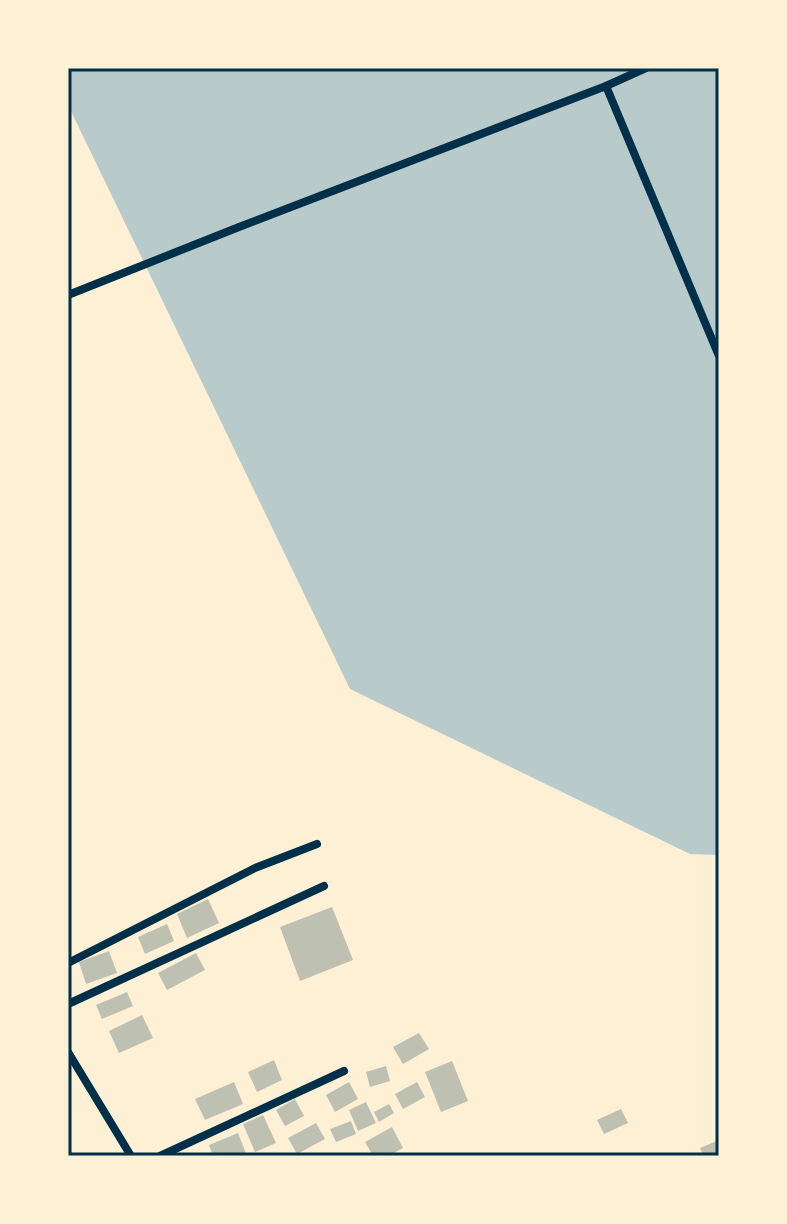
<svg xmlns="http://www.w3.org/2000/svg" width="787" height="1224" font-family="'Roboto Condensed',sans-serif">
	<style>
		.green { fill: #b9caca }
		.building { fill: #bec0b2 }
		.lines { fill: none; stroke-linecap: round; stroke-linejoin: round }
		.minor { stroke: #003049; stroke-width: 8 }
		.neatline { fill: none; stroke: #003049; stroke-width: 3 }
	</style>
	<rect width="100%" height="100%" fill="#fdf0d5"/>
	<!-- green -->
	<polygon class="green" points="68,68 719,68 719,855 690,854 350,689 68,105"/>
	<!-- building -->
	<g class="building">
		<polygon points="208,899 219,923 187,938 177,914"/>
		<polygon points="332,907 353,960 300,981 280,927"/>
		<polygon points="167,924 174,941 145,954 138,937"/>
		<polygon points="109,951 117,973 86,984 79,962"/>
		<polygon points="196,953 205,970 167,990 158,973"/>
		<polygon points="127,992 133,1006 102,1019 96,1005"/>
		<polygon points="142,1015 153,1038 119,1053 109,1031"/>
		<polygon points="419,1033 429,1049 403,1064 393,1047"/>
		<polygon points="274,1060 282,1080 257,1092 248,1072"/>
		<polygon points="452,1061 468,1101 441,1112 425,1072"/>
		<polygon points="386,1066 390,1081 370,1087 366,1072"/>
		<polygon points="234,1082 243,1104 205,1120 195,1099"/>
		<polygon points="349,1082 358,1099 335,1112 326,1095"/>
		<polygon points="417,1082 425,1097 403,1109 395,1094"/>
		<polygon points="295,1099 304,1116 285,1126 276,1110"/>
		<polygon points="366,1102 376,1123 358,1131 349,1110"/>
		<polygon points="389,1104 394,1113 379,1122 374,1112"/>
		<polygon points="621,1109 628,1123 604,1134 597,1120"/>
		<polygon points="263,1115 276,1143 255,1152 243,1124"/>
		<polygon points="351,1121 356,1134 336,1142 330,1129"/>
		<polygon points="316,1123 325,1139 297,1154 288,1138"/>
		<polygon points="392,1127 403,1148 388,1156 373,1156 365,1142"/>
		<polygon points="238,1133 247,1156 213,1156 209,1145"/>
		<polygon points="719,1140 719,1156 704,1156 700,1148"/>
	</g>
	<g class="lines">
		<!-- minor -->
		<g class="minor">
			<polyline points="606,86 719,356"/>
			<polyline points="68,295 239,227 606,86 646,68"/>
			<polyline points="68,963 255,868 317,844"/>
			<polyline points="68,1004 324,886"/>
			<polyline points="68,1052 131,1156"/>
			<polyline points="160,1156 344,1071"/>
		</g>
	</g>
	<!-- border -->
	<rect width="787" height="1224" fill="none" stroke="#fdf0d5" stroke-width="140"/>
	<rect x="70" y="70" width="647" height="1084" class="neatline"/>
</svg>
